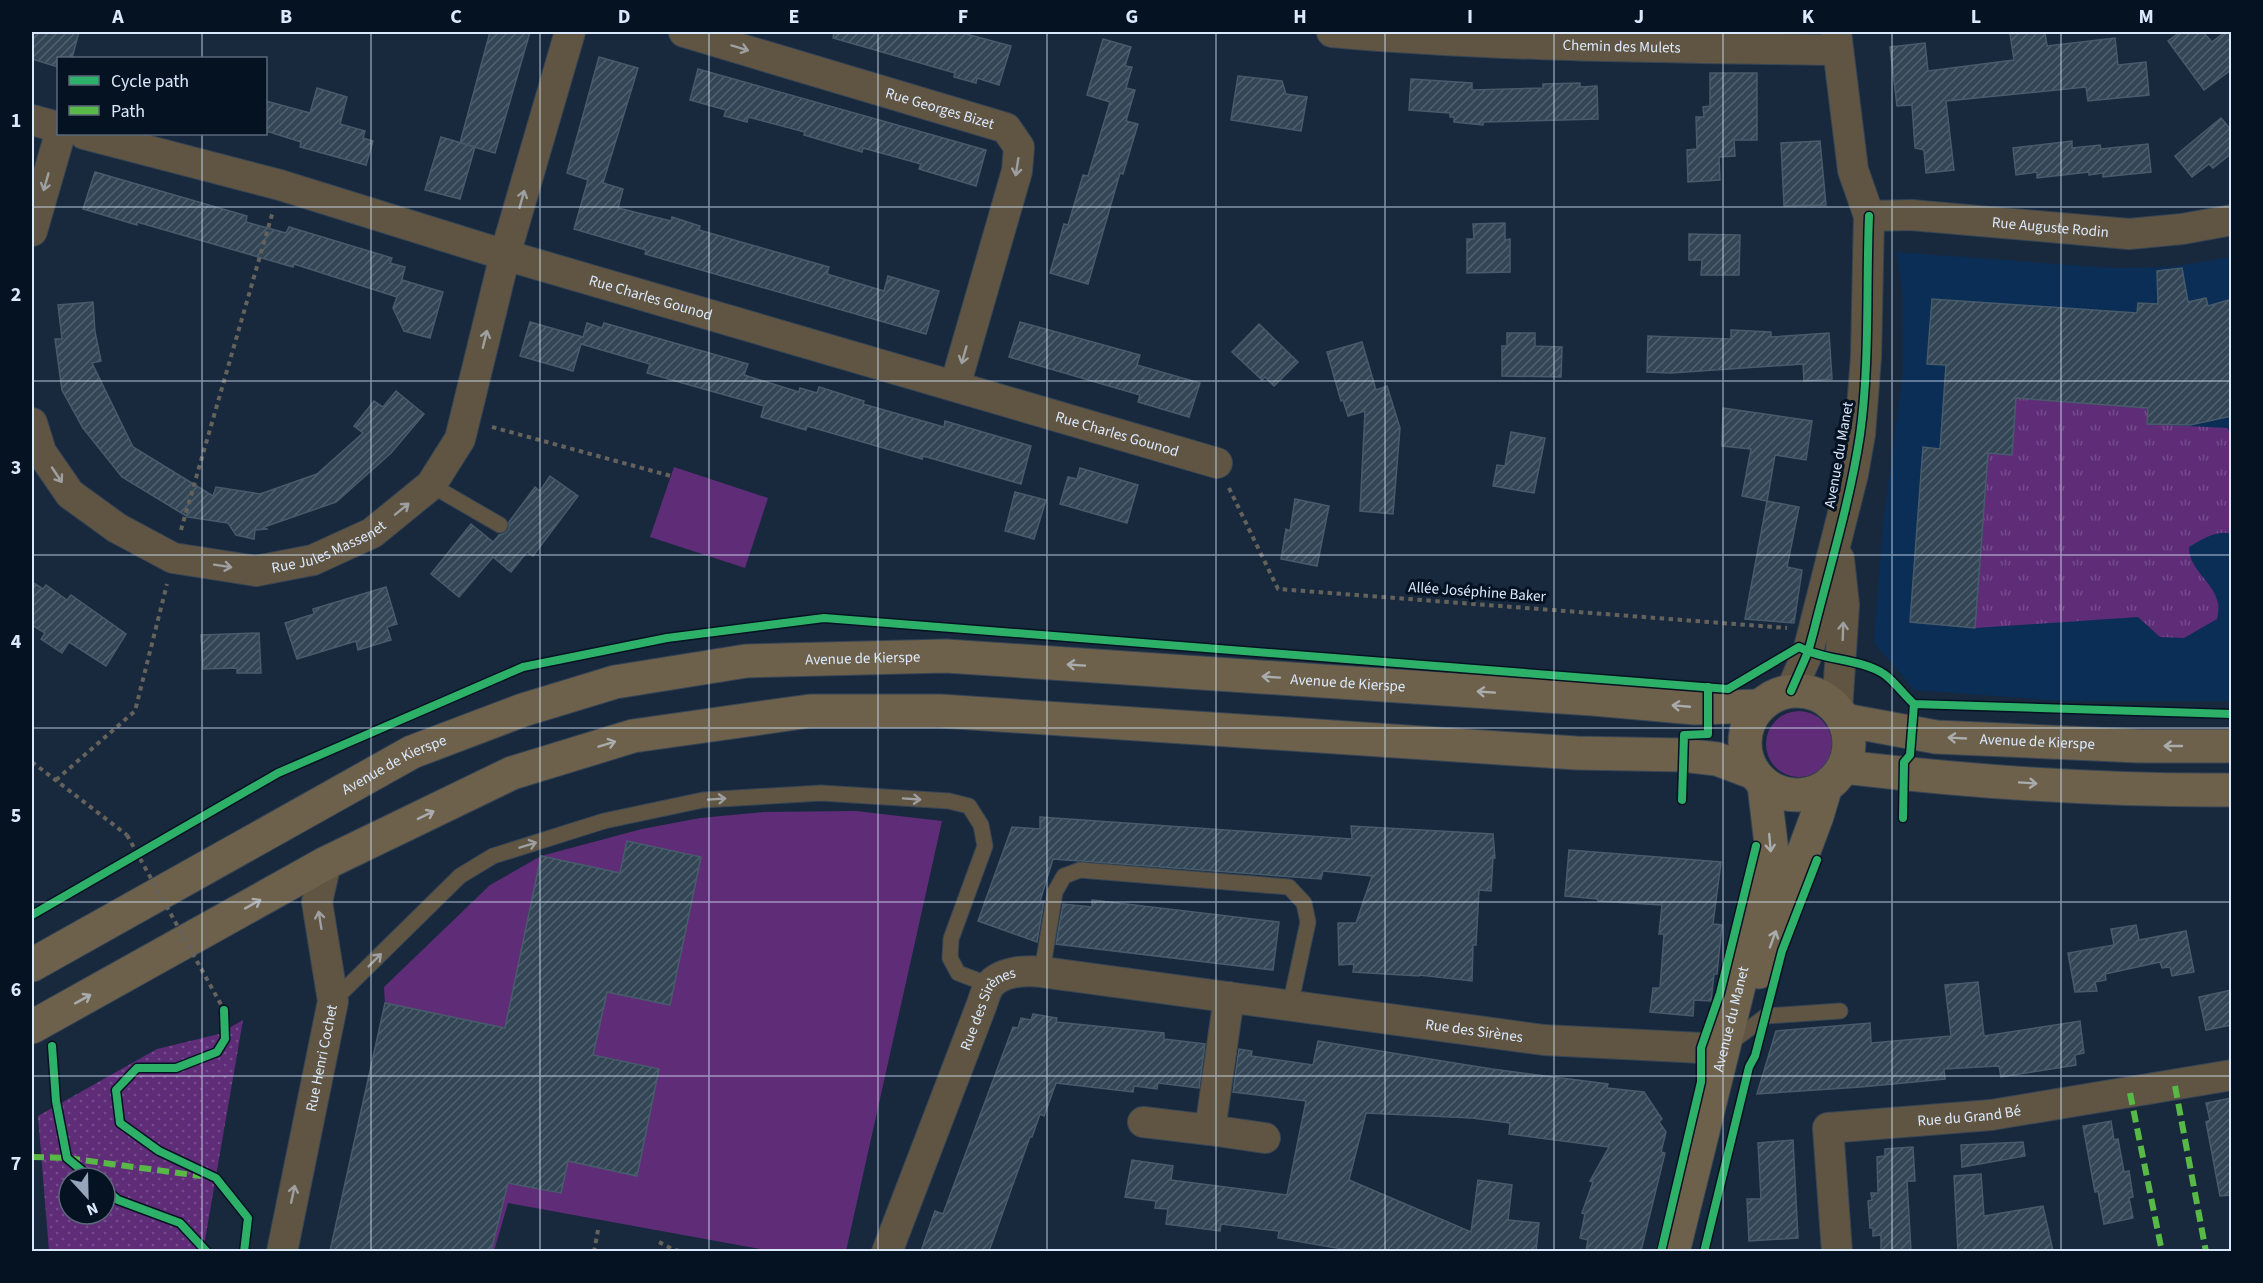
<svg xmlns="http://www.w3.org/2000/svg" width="2263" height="1283" font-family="'Source Sans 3',sans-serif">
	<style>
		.built { fill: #0b2e56 }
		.grass { fill: #5f2d78 }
		.park { fill: url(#park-tufts) }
		.garden { fill: url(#garden-dots); fill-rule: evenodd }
		.building { fill: url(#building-hatch); stroke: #485b6b; stroke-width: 1.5 }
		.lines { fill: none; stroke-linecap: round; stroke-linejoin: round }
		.lane-casing { stroke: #374555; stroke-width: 17 }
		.street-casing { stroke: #374555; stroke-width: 32 }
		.secondary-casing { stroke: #374555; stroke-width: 35 }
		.path { stroke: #65625c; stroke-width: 4; stroke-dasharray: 4.5 4.5; stroke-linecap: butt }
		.lane { stroke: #605542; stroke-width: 15 }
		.street { stroke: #605542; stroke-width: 30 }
		.secondary { stroke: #6e614c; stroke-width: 33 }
		.path-bridge { stroke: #65625c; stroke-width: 4; stroke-dasharray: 4.5 4.5; stroke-linecap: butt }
		.quiet { stroke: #58b947; stroke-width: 6; stroke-dasharray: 12 6; stroke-linecap: butt }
		.cycleway-casing { stroke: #051222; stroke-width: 11 }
		.cycleway { stroke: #2db169; stroke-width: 8 }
		.oneway { stroke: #9d9fa0 }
		.oneway2 { stroke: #a9acad }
		.grid { fill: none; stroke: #dae9fd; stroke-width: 1.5; stroke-opacity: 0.55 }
		.labels { text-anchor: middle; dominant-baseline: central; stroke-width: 6; stroke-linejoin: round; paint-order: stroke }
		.street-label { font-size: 15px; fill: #dae9fd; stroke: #051222 }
		.neatline { fill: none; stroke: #dae9fd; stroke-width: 2 }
		.grid-label { font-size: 20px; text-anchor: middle; font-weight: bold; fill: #dae9fd }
	</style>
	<defs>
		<pattern id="park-tufts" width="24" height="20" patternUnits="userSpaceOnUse" patternTransform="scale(1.5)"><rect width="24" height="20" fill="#5f2d78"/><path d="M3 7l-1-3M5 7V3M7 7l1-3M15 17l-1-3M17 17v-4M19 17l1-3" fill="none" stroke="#754b8c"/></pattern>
		<pattern id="garden-dots" width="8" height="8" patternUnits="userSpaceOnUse" patternTransform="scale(1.5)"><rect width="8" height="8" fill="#5f2d78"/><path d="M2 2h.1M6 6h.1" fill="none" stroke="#754b8c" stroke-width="1.8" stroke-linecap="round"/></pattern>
		<pattern id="building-hatch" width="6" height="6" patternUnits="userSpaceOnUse" patternTransform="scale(1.5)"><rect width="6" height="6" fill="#334656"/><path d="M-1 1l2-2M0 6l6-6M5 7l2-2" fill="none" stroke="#50616f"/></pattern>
	</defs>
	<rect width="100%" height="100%" fill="#18293e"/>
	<!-- built -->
	<polygon class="built" points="1897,252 2111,268 2171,267 2231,257 2231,701 2064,701 1914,690 1874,642 1884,515 1903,372 1902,290"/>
	<!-- grass -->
	<g class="grass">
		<polygon points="674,467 768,498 745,568 650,537"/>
		<circle cx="1799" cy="744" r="33"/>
		<polygon points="856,811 942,821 846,1251 771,1251 508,1203 494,1251 330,1252 385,1003 384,987 490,885 541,856 642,829 700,818 764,812"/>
	</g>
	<!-- park -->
	<path class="park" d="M2016,398L2148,408V424L2227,428L2232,434L2231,534C2217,529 2201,540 2189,547C2189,571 2214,581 2218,604C2219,608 2218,615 2217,619L2184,638L2160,637L2138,617L1975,628L1988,453H2012Z"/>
	<!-- garden -->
	<path class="garden" d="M243,1020L203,1251H49L38,1116L157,1049L219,1034ZM69,1178H105V1214H69Z"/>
	<!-- building -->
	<g class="building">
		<polygon points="32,32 79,32 72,58 58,58 58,67 32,59"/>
		<polygon points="490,32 530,32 495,153 460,143"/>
		<polygon points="834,32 959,32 1011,46 999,85 977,78 976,83 954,77 955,73 833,38"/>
		<polygon points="2025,32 2045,32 2047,46 2115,38 2118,65 2146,62 2149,95 2088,101 2086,87 1946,101 1954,170 1926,173 1924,150 1915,148 1912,105 1897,106 1890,47 1925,43 1928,71 2014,60 2010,34"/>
		<polygon points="2180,32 2203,32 2212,42 2225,32 2232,32 2232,69 2204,90 2168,41"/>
		<polygon points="1103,39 1131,47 1125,66 1132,67 1126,88 1135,90 1126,121 1138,124 1123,174 1120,173 1088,284 1050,273 1064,224 1068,225 1083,175 1088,176 1110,102 1087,95"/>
		<polygon points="599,57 638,68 603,183 623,189 618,208 671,221 672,217 700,226 699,230 829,267 827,274 884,291 888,276 939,291 926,334 645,254 646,250 574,229 588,180 567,173"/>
		<polygon points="698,69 986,150 976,186 919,169 921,164 863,148 862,152 804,135 805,132 748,117 747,122 724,116 726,110 690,100"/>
		<polygon points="1710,73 1757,73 1757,140 1734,140 1735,156 1719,157 1720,180 1688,182 1687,150 1697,149 1696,117 1704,117 1703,107 1710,106"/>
		<polygon points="1238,76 1282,81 1286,94 1307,97 1301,131 1231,120"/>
		<polygon points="1411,79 1472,83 1472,90 1543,88 1543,84 1580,83 1580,87 1597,86 1598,119 1483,122 1483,125 1454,122 1454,117 1450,117 1450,113 1409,110"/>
		<polygon points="317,88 347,97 340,124 365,131 363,138 373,141 366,165 300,147 301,142 266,131 266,101 310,113"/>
		<polygon points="2221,118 2232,131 2232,153 2213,168 2209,164 2192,177 2175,156"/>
		<polygon points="441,137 475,147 460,199 425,190"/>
		<polygon points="1820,141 1826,205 1784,206 1781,143"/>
		<polygon points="2072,141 2072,148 2100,145 2101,149 2148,144 2151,172 2103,177 2103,173 2089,175 2089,172 2037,178 2037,172 2016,175 2013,148"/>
		<polygon points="95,172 247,216 246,222 286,233 289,227 392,258 390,263 405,267 401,283 402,280 443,292 430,338 404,331 393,308 397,297 294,264 293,267 137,222 137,225 83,209"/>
		<polygon points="1505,223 1505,240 1510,239 1510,272 1467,273 1467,239 1474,239 1473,224"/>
		<polygon points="1689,234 1740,235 1739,275 1701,275 1702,260 1689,260"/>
		<polygon points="2182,268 2188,302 2206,298 2208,306 2232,299 2232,416 2190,425 2147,424 2148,408 2016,398 2012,455 1988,453 1975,628 1910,622 1923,447 1940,449 1946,365 1927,364 1932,299 2137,313 2138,303 2158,304 2157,271"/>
		<polygon points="93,302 95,332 101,361 92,363 133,447 213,496 216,487 260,494 317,474 363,433 354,426 374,401 383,407 396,391 424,414 391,453 336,502 264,527 267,529 255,530 254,539 236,535 228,523 188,517 122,477 83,428 62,390 55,339 62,339 58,305"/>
		<polygon points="530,322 583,337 587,323 602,328 604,323 748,364 744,375 799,392 800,388 817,393 819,387 864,401 863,404 944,427 945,421 1031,446 1021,484 923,456 922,459 807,426 806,430 761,417 764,406 647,373 650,364 581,344 573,371 520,356"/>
		<polygon points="1020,322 1140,355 1137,365 1200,383 1189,417 1138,402 1140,395 1009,357"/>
		<polygon points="1259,324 1298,362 1274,386 1265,377 1262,380 1232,352"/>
		<polygon points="1731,330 1771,332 1771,337 1829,333 1832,379 1804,381 1803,364 1671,373 1647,372 1648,336 1731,339"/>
		<polygon points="1507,333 1535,333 1535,346 1562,347 1561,377 1502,376 1502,346 1507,346"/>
		<polygon points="1362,342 1376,390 1387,386 1400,428 1393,514 1360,511 1365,411 1348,416 1343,400 1341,401 1327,352"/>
		<polygon points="1723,408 1812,421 1806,460 1775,455 1767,501 1742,496 1751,449 1722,446"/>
		<polygon points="1511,432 1545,438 1534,493 1493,486 1497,465 1505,466"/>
		<polygon points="1080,468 1138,485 1127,523 1060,504 1068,477 1077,479"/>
		<polygon points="550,476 578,496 533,556 527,552 511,572 493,557 459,597 431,574 471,524 493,542 499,535 505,533 509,529 509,522 535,487 540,491"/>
		<polygon points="1015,492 1046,500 1034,539 1005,531"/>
		<polygon points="1295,499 1329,506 1317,566 1281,559 1286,529 1290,531"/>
		<polygon points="1767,501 1799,507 1787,567 1802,570 1794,623 1745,619"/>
		<polygon points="32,582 43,589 46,585 67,600 71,595 126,634 106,666 69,642 62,653 41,639 45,633 32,625"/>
		<polygon points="386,587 397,624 387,627 391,640 358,650 356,641 297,659 285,623 314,614 313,609"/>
		<polygon points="259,633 261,673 237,673 237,668 203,669 201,635"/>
		<polygon points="1040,817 1352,839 1351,826 1493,834 1495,858 1493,858 1491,891 1479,890 1476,945 1473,945 1472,981 1419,975 1419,976 1353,972 1354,964 1339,965 1338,923 1356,923 1372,876 1323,871 1321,879 1053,859 1040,901 1044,901 1037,942 978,921 1012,827 1040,829"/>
		<polygon points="627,841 701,857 670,1005 607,992 593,1055 659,1069 637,1176 568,1161 561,1193 508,1183 491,1251 330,1251 385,1003 505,1028 541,856 620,873"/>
		<polygon points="1569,850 1721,862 1713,924 1722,925 1717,974 1714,974 1711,1001 1694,1000 1693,1016 1650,1012 1653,988 1660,988 1664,934 1659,934 1662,905 1598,901 1598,899 1565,896"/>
		<polygon points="1092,900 1279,922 1273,970 1056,944 1063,904 1092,907"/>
		<polygon points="2136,925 2139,940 2186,931 2194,972 2172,976 2170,967 2162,968 2160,962 2105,974 2106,980 2095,982 2097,991 2075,992 2068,953 2114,945 2111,929"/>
		<polygon points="1978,982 1984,1036 2080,1021 2084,1053 2075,1055 2076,1065 2001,1077 1999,1066 1944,1069 1945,1079 1861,1087 1757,1094 1776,1031 1870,1023 1871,1043 1951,1036 1945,985"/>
		<polygon points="2232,990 2232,1025 2206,1030 2199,997"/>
		<polygon points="1033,1014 1057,1018 1056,1022 1164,1033 1164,1039 1205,1044 1199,1088 1158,1083 1157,1089 1134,1086 1133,1092 1056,1083 1044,1116 1040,1114 1032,1137 1030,1137 989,1251 921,1251 935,1211 943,1214 1013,1027 1018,1028 1021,1018 1031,1020"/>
		<polygon points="1318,1041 1492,1069 1608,1084 1607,1088 1644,1092 1662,1119 1659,1122 1666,1132 1661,1152 1665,1153 1641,1251 1586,1251 1588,1240 1580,1238 1585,1214 1582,1213 1593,1182 1590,1181 1609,1147 1509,1134 1510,1123 1472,1118 1366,1113 1349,1180 1471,1232 1478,1180 1512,1185 1508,1220 1539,1223 1536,1251 1354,1251 1278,1238 1279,1231 1221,1224 1220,1231 1166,1224 1168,1209 1155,1208 1156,1201 1125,1197 1132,1160 1173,1166 1171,1180 1287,1195 1306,1101 1233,1092 1239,1049 1252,1051 1251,1056 1313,1065"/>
		<polygon points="2232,1098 2232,1195 2220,1196 2206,1122 2210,1120 2206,1103"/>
		<polygon points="2111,1121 2114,1140 2118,1139 2124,1172 2129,1171 2133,1197 2129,1198 2133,1218 2104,1224 2098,1191 2095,1192 2083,1126"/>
		<polygon points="1793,1140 1798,1238 1749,1241 1747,1199 1761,1199 1758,1143"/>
		<polygon points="2023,1142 2025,1156 1962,1167 1961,1145"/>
		<polygon points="1913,1147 1915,1181 1907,1181 1911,1251 1881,1251 1881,1235 1873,1236 1873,1228 1870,1228 1868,1201 1872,1200 1871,1193 1878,1193 1877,1157 1885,1156 1885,1149"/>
		<polygon points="1981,1174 1984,1216 2043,1206 2053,1251 1958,1251 1954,1176"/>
	</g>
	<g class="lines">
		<!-- lane casing -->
		<g class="lane-casing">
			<g id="lane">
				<polyline points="431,485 500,525"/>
				<polyline points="1042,972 1055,892 1064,876 1080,870 1289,887 1304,903 1308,922 1290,1006"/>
				<polyline points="333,1001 460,876 493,856 604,821 703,800 821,793 949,801 969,806 981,825 985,846 951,939 950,958 958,973 990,985"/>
				<polyline points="1730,1043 1766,1016 1840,1011"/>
			</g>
		</g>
		<!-- street casing -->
		<g class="street-casing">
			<g id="street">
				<path id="s1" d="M684,32L1006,128L1019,147L1017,171L955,386"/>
				<path id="s2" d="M1332,32C1500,47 1669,47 1837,50"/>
				<polyline points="32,120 58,127"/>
				<path id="s3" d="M84,134L280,185L505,255L1217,463"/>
				<path id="s4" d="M1869,216L1911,215L2129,234L2182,229L2232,220"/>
				<polyline points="32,231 60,134"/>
				<path id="s5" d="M32,423L41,452L70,494L117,528L173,558L256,571L313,560L372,533L431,485L460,439L505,255L570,32"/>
				<polyline points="1791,691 1808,652 1853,474 1860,434 1866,357 1869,216 1853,170 1836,32"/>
				<polyline points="1837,710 1844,605 1839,559"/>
				<polyline points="1143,1122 1210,1130 1229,997"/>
				<polyline points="1210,1130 1265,1138"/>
				<path id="s6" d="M282,1252L333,1001L317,902L326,863"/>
				<path id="s7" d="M887,1252L982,1004C984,998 986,991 989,986C1001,971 1026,970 1042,972L1544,1040L1722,1049"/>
				<path id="s8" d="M1837,1252L1828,1128L1991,1115L2232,1075"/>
			</g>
		</g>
		<!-- secondary casing -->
		<g class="secondary-casing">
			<g id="secondary">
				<circle cx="1797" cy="743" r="52"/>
				<path id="s9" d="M1844,720L1936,737L2139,746H2232"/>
				<path d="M1844,767C1973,782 2102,791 2232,790"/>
				<path id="s10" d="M32,965L412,752L523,710L615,682L746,661L946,656L1593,699L1695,708L1760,706"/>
				<polyline points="1759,972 1817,816 1825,789"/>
				<polyline points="32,1027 326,863 512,773 633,736 810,711 940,711 1576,753 1682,755 1717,759 1752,772"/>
				<path id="s11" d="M1673,1252L1772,852L1764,785"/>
			</g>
		</g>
		<!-- path -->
		<g class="path">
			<polyline points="492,427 671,476"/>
			<polyline points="1229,488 1278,589 1787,628"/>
			<polyline points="181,530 273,211"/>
			<polyline points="32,762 127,835"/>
			<polyline points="56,780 135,711 167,584"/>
			<polyline points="659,1242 672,1249 683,1252"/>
			<polyline points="594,1252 598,1230"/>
		</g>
		<!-- lane -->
		<use href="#lane" class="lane"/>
		<!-- street -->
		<use href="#street" class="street"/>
		<!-- secondary -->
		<use href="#secondary" class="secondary"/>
		<!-- path-bridge -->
		<polyline class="path-bridge" points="127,835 224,1010"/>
		<!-- quiet -->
		<g class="quiet">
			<polyline points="2175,1086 2206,1252"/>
			<polyline points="2130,1093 2162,1252"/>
			<polyline points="32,1157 67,1158 201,1176"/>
		</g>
		<!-- cycleway casing -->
		<g class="cycleway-casing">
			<g id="cycleway">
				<path d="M1791,691L1808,652L1814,630C1830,566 1850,501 1860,435C1870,363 1866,289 1869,216"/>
				<polyline points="1682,800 1684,735 1708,734 1708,687"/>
				<polyline points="1903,818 1904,762 1910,755 1914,704"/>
				<path d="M32,915L278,773L523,667L667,638L824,618L1728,689L1799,647C1825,661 1859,658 1884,674C1895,682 1904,695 1914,704L2232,714"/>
				<polyline points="224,1010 225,1039 217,1052 176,1068 137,1068 116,1090 120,1123 159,1151 216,1178 248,1218 244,1252"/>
				<polyline points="52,1046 56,1101 67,1158 91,1178"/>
				<polyline points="105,1189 118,1200 180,1223 207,1252"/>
				<polyline points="1661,1252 1701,1082 1701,1048 1720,993 1756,846"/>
				<polyline points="1704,1252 1749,1067 1755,1056 1782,951 1817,860"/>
			</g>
		</g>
		<!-- cycleway -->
		<use href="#cycleway" class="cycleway"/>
	</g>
	<!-- one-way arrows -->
	<defs><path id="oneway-shaft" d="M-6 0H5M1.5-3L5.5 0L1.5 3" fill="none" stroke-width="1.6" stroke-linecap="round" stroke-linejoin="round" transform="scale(1.5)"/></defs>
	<g class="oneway">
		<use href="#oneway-shaft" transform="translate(740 48) rotate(17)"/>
		<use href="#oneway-shaft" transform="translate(1017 167) rotate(99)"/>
		<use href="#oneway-shaft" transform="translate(46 182) rotate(106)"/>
		<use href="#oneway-shaft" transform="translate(522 199) rotate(-74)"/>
		<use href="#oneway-shaft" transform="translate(485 339) rotate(-76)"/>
		<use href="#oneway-shaft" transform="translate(964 355) rotate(106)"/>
		<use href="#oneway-shaft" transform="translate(57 475) rotate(56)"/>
		<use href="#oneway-shaft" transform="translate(402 509) rotate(-39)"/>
		<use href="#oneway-shaft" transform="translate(223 566) rotate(9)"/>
		<use href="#oneway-shaft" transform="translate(1843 631) rotate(-88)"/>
		<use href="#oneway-shaft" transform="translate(717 799) rotate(-4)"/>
		<use href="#oneway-shaft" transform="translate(912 799) rotate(4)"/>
		<use href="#oneway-shaft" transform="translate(528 845) rotate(-17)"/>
		<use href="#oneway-shaft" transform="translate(320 920) rotate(-99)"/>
		<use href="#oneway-shaft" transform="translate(375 960) rotate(-45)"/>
		<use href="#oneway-shaft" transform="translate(293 1194) rotate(-78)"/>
	</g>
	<g class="oneway2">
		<use href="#oneway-shaft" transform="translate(1076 665) rotate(-176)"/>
		<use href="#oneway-shaft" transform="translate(1271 677) rotate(-176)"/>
		<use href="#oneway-shaft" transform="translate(1486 692) rotate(-176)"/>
		<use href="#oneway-shaft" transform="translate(1681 706) rotate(-175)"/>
		<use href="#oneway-shaft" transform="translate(1957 738) rotate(-177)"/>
		<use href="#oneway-shaft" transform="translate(607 744) rotate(-17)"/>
		<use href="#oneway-shaft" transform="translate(2173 746) rotate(180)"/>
		<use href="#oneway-shaft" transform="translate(2028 783) rotate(4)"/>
		<use href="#oneway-shaft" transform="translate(426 815) rotate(-26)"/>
		<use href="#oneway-shaft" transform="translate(1770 843) rotate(85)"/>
		<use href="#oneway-shaft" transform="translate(253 904) rotate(-29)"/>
		<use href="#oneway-shaft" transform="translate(1773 939) rotate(-70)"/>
		<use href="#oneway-shaft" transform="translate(83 999) rotate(-29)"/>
	</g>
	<!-- grid -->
	<path class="grid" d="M202,32V58M371,32V1252M540,32V1252M709,32V1252M878,32V1252M1047,32V1252M1216,32V1252M1385,32V1252M1554,32V1252M1723,32V1252M1892,32V1252M2061,32V1252M202,134V1252M32,207H2232M32,381H2232M32,555H2232M32,728H2232M32,902H2232M32,1076H2232"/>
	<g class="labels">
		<!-- street labels -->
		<g class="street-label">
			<text stroke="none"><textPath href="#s2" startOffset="290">Chemin des Mulets</textPath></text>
			<text stroke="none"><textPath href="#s1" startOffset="267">Rue Georges Bizet</textPath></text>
			<text stroke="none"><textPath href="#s4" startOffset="182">Rue Auguste Rodin</textPath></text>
			<text stroke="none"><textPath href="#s3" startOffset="590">Rue Charles Gounod</textPath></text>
			<text stroke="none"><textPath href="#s3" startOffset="1076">Rue Charles Gounod</textPath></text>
			<text transform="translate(1839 455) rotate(-80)">Avenue du Manet</text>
			<text stroke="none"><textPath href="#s5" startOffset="364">Rue Jules Massenet</textPath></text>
			<text transform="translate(1477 592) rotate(4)">Allée Joséphine Baker</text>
			<text stroke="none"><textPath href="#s10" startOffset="900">Avenue de Kierspe</textPath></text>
			<text stroke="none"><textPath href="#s10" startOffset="1386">Avenue de Kierspe</textPath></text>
			<text stroke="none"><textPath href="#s9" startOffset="195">Avenue de Kierspe</textPath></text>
			<text stroke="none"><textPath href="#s10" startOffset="414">Avenue de Kierspe</textPath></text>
			<text stroke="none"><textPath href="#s7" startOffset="266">Rue des Sirènes</textPath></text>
			<text stroke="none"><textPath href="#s11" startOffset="240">Avenue du Manet</textPath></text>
			<text stroke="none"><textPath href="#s7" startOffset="778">Rue des Sirènes</textPath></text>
			<text stroke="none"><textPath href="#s6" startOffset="198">Rue Henri Cochet</textPath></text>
			<text stroke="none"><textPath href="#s8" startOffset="266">Rue du Grand Bé</textPath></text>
		</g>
	</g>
	<!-- border -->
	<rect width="2263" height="1283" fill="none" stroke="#051222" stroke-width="66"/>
	<!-- legend -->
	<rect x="57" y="57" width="210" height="78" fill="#051222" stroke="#5a687a" stroke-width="1.5"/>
	<rect x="69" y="76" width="30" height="9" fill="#2db169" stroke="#5a687a" stroke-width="1.5"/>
	<text x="111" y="87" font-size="18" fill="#dae9fd">Cycle path</text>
	<rect x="69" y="106" width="30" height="9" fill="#58b947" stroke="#5a687a" stroke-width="1.5"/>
	<text x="111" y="117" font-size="18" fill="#dae9fd">Path</text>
	<!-- north arrow -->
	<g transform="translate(87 1196) rotate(158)"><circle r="28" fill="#051222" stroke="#5a687a" stroke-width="1.5"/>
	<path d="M0-4.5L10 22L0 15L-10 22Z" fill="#96a6ba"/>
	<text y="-9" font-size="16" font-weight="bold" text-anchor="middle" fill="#dae9fd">N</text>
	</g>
	<rect x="33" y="33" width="2197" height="1217" class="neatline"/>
	<g class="grid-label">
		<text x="118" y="23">A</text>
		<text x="286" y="23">B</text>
		<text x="456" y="23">C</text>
		<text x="624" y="23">D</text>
		<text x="794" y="23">E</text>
		<text x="963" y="23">F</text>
		<text x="1132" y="23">G</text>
		<text x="1300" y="23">H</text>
		<text x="1470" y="23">I</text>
		<text x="1639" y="23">J</text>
		<text x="1808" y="23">K</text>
		<text x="1976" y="23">L</text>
		<text x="2146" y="23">M</text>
		<text x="16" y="127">1</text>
		<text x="16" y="301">2</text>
		<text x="16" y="474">3</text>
		<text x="16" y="648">4</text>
		<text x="16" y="822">5</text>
		<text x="16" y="996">6</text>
		<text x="16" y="1170">7</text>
	</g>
</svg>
